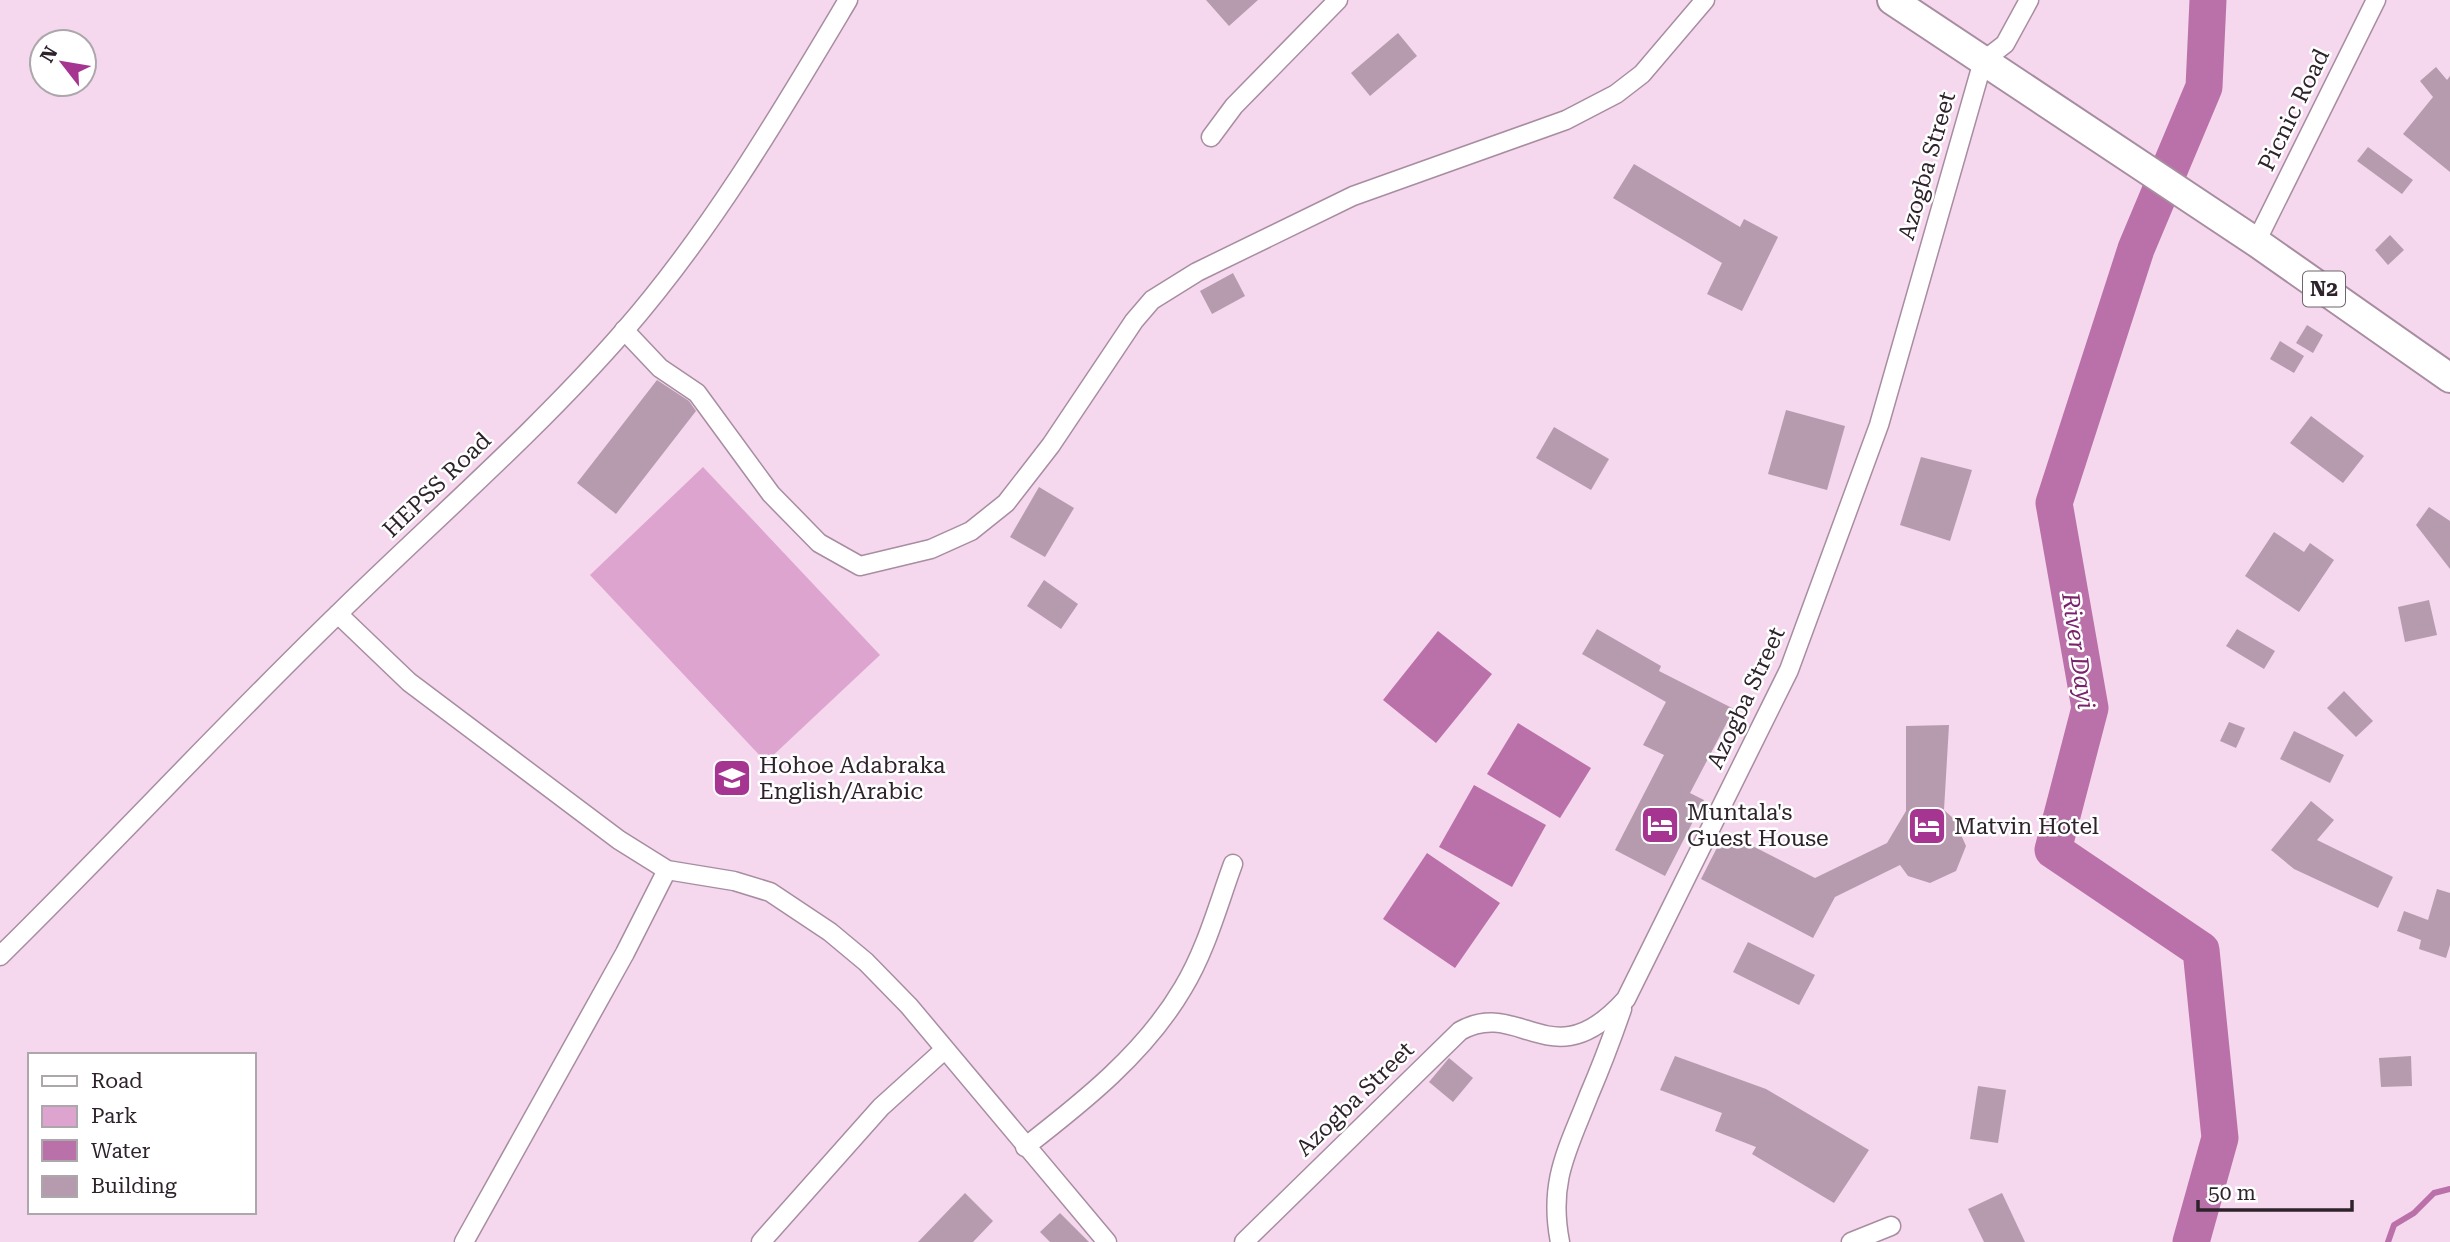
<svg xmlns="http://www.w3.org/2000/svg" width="2450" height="1242" font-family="'Roboto Serif',serif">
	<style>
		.green { fill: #dda4cf }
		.water { fill: #ba71a9 }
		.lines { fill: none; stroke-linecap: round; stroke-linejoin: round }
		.stream { stroke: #ba71a9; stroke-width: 6 }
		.river { stroke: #ba71a9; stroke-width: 37 }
		.building { fill: #b69aae }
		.minor-casing { stroke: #a88da1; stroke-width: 21 }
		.trunk-casing { stroke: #a88da1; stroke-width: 32 }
		.minor { stroke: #fff; stroke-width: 18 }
		.trunk { stroke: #fff; stroke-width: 28 }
		.labels { text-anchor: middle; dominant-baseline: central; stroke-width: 5; stroke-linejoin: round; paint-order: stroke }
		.shield { fill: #fff; stroke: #6d656b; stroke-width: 2 }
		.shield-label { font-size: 21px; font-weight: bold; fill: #2e232b }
		.street-label { font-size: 23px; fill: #2e232b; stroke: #fff }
		.poi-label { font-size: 23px; fill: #2e232b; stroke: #fff; text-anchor: start }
		.water-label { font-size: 24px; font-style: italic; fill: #7a226a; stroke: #fff }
	</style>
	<rect width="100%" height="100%" fill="#f5d8ed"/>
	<!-- green -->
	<polygon class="green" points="703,467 880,655 766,762 590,575"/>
	<!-- water -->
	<g class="water">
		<polygon points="1438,631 1492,674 1436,743 1383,700"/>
		<polygon points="1518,723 1591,768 1560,818 1487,774"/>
		<polygon points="1474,785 1546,825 1512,887 1439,847"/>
		<polygon points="1427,853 1500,903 1455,968 1383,919"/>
	</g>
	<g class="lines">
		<!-- stream -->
		<polyline class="stream" points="2388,1242 2394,1225 2414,1213 2434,1193 2450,1189"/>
		<!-- river -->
		<polyline class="river" points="2191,1242 2220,1138 2201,950 2053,850 2090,708 2054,503 2136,249 2204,87 2208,0"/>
	</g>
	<!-- building -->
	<g class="building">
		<polygon points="1206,0 1258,0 1229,26"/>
		<polygon points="1398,33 1417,56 1370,96 1351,73"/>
		<polygon points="2436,67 2447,80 2450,76 2450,172 2403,134 2433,97 2420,81"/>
		<polygon points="2368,147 2413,180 2402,194 2357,161"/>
		<polygon points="1634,164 1740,227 1744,219 1778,237 1742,311 1707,294 1722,263 1613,198"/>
		<polygon points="2390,235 2404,250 2388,265 2375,250"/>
		<polygon points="1233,273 1245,296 1212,314 1200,291"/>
		<polygon points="2307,325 2323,335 2313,353 2296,343"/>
		<polygon points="2280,341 2304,356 2294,373 2270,359"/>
		<polygon points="657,380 689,401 696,411 616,514 577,483"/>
		<polygon points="1786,410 1845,426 1827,490 1768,474"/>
		<polygon points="2311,416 2364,456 2343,483 2290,443"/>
		<polygon points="1554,427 1609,459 1591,490 1536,458"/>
		<polygon points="1921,457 1972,470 1950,541 1900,525"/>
		<polygon points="1039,487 1074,508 1045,557 1010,537"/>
		<polygon points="2429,507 2450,521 2450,569 2416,525"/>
		<polygon points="2274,532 2304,552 2310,543 2334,560 2299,612 2245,576"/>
		<polygon points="1044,580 1078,604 1061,629 1027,606"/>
		<polygon points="2429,600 2437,635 2405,642 2398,607"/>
		<polygon points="1597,629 1661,666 1659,671 1734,709 1690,793 1704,800 1665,876 1615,850 1664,755 1643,745 1666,702 1582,654"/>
		<polygon points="2237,629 2275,651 2264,669 2226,646"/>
		<polygon points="2344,691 2373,721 2356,737 2327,708"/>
		<polygon points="2229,722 2245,728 2236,748 2220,741"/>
		<polygon points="1949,725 1944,810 1954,819 1966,846 1956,871 1930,883 1908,876 1900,865 1835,897 1813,938 1701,879 1725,832 1815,878 1887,843 1906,811 1906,726"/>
		<polygon points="2294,731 2344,755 2330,783 2280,759"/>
		<polygon points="2311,801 2334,820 2317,840 2393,877 2378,908 2294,869 2271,850"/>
		<polygon points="2437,889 2450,893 2450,945 2446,958 2419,949 2421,940 2397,931 2404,911 2428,920"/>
		<polygon points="1748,942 1815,975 1799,1005 1733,972"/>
		<polygon points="1675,1056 1766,1089 1869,1150 1834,1203 1752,1154 1756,1147 1715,1131 1722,1113 1660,1090"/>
		<polygon points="2411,1056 2412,1086 2381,1087 2379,1058"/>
		<polygon points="1449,1058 1473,1078 1453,1102 1429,1082"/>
		<polygon points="1978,1086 2006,1090 1998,1143 1970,1139"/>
		<polygon points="965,1193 993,1221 973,1242 918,1242"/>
		<polygon points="2002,1193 2025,1242 1984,1242 1968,1209"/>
		<polygon points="1060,1213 1089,1242 1050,1242 1040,1232"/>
	</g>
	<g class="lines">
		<!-- minor casing -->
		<g class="minor-casing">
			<g id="minor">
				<polyline points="1211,137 1234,106 1338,0"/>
				<polyline points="2256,242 2376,0"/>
				<polyline points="624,330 660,368 697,393 771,494 819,543 860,566 931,549 971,531 1006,503 1051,445 1134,321 1152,300 1197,272 1353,196 1566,120 1616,94 1642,74 1705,0"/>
				<polyline points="338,614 409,682 619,840 667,870 734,881 770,892 830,932 866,962 909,1006 1107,1242"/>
				<path d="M0,956C115,843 224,724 340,612C435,519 537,431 624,331C712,230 780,114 848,0"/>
				<path d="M1025,1147C1083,1102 1145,1053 1183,988C1206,950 1218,905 1233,864"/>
				<polyline points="464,1242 625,953 667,870"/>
				<polyline points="761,1242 881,1107 943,1051"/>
				<path d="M1244,1242L1460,1031C1521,997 1552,1082 1626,999L1789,670L1879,425L1983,61L2005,44L2029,0"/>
				<path d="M1560,1242C1548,1181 1568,1149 1589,1095C1601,1067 1612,1038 1622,1009"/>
				<polyline points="1851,1242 1891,1226"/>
			</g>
		</g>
		<!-- trunk casing -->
		<g class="trunk-casing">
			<polyline id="trunk" points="1892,0 2256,242 2450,378"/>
		</g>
		<!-- minor -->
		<use href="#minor" class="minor"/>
		<!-- trunk -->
		<use href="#trunk" class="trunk"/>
	</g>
	<!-- icons -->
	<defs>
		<g id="school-square" transform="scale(2.0125)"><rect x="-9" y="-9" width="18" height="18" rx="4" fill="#a53591" stroke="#fff"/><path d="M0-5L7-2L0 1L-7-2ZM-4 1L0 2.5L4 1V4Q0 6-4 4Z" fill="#fff"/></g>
		<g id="hotel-square" transform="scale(2.0125)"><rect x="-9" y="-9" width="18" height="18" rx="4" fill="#a53591" stroke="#fff"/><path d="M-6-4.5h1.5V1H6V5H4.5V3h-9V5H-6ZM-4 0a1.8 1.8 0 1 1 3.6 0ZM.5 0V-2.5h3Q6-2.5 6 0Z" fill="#fff"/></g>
	</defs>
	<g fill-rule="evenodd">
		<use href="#school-square" x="732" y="778"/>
		<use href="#hotel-square" x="1660" y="825"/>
		<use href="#hotel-square" x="1927" y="826"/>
	</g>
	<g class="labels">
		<!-- shield labels -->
		<rect class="shield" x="2303" y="271.5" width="42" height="35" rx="5"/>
		<g class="shield-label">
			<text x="2324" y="289">N2</text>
		</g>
		<!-- street labels -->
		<g class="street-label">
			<text transform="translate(2294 110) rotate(-64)">Picnic Road</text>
			<text transform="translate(1927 166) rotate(-74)">Azogba Street</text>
			<text transform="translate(437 485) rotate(-44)">HEPSS Road</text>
			<text transform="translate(1746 698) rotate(-65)">Azogba Street</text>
			<text transform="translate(1355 1099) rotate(-44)">Azogba Street</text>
		</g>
		<!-- poi labels -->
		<g class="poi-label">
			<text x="759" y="765">Hohoe Adabraka<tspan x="759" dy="26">English/Arabic</tspan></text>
			<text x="1687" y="812">Muntala's<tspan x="1687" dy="26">Guest House</tspan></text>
			<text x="1954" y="826">Matvin Hotel</text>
		</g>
		<!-- water labels -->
		<g class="water-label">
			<text transform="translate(2078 651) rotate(82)">River Dayi</text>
		</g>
	</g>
	<!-- legend -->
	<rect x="28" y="1053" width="228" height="161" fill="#ffffff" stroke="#aba7aa" stroke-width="2"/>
	<rect x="42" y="1076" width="35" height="10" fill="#ffffff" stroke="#aba7aa" stroke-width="2"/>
	<text x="91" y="1088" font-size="21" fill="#2e232b">Road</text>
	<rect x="42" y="1106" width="35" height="21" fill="#dda4cf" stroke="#aba7aa" stroke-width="2"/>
	<text x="91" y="1123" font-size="21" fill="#2e232b">Park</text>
	<rect x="42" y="1140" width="35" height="21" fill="#ba71a9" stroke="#aba7aa" stroke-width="2"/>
	<text x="91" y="1158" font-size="21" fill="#2e232b">Water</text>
	<rect x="42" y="1176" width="35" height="21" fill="#b69aae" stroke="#aba7aa" stroke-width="2"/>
	<text x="91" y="1193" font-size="21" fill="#2e232b">Building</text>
	<!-- north arrow -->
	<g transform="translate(63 63) rotate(301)"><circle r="33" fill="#ffffff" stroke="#aba7aa" stroke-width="2"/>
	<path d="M0-5L12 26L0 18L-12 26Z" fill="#a53591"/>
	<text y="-10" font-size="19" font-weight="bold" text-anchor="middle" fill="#2e232b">N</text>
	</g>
	<!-- scale -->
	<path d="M2198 1200v10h154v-10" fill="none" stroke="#2e232b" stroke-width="3.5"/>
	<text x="2208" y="1200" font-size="21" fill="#2e232b" stroke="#ffffff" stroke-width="5" paint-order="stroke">50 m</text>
</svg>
